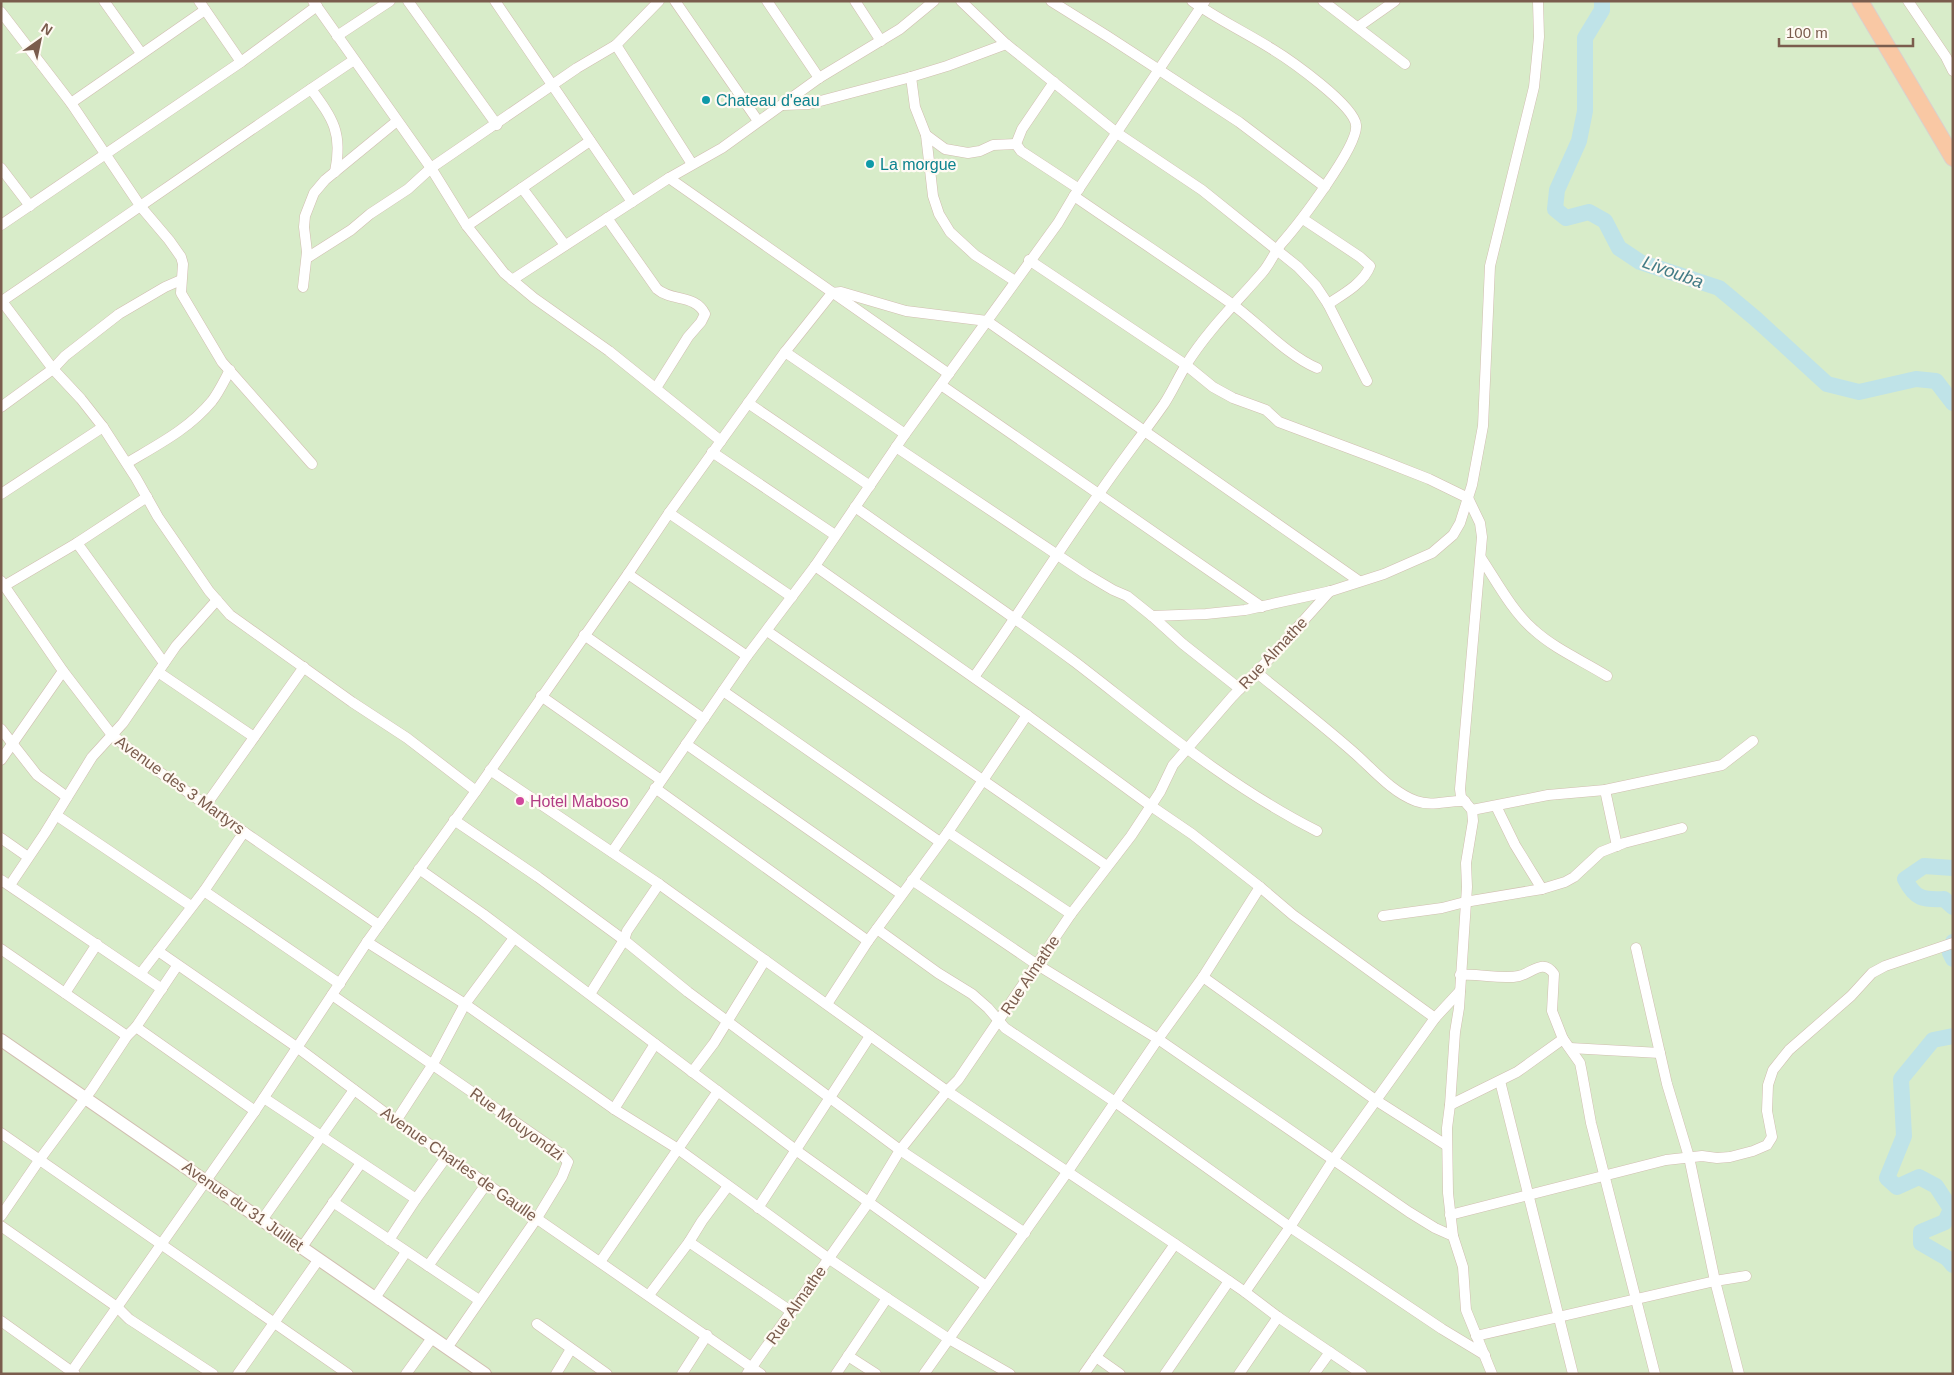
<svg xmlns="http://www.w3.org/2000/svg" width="1954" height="1375" font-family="Helvetica,sans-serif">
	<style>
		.green { fill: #d8ecc9 }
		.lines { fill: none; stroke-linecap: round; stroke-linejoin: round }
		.river { stroke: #bfe3e8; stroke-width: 16 }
		.minor-casing { stroke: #d1beb0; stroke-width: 11 }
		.tertiary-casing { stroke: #d1beb0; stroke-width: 14 }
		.trunk-casing { stroke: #dad1cd; stroke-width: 18 }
		.minor { stroke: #fff; stroke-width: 10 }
		.tertiary { stroke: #fff; stroke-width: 12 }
		.trunk { stroke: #f9c8a4; stroke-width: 16 }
		.culture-dot { fill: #0f9aa8; stroke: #fffaf3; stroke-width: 2 }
		.hotel-dot { fill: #d1479c; stroke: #fffaf3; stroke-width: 2 }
		.labels { text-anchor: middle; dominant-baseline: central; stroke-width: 4.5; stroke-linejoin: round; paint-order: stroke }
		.culture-label { font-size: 16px; fill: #0d838f; stroke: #fffaf3; text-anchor: start }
		.street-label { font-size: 16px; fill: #7a5c4d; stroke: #fffaf3 }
		.hotel-label { font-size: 16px; fill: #b23c85; stroke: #fffaf3; text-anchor: start }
		.water-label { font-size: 18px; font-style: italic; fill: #437c86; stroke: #fffaf3 }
	</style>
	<rect width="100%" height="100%" fill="#fdf6ec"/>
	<!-- green -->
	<rect class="green" x="1" y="1" width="1952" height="1373"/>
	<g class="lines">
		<!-- river -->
		<g class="river">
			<polyline points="1602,1 1602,10 1585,38 1585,111 1579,141 1557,190 1555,209 1566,218 1589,212 1605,221 1619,248 1640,262 1719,288 1756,319 1827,384 1859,392 1916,379 1936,381 1953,403"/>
			<path d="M1953,868L1924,866L1905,879C1915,899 1923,900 1944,899L1953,907"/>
			<polyline points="1953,942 1950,953 1953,959"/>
			<polyline points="1953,1036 1933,1040 1901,1079 1904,1136 1887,1178 1897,1187 1919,1177 1936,1186 1951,1209 1945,1222 1921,1232 1921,1243 1947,1258 1953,1265"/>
		</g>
		<!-- minor casing -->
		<g class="minor-casing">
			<g id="minor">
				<polyline points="104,1 141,53"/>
				<polyline points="199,1 241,62"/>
				<polyline points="313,1 431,168 467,226 504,273 534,298 609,351 721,441"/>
				<polyline points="408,1 497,125"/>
				<polyline points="495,1 632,202"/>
				<polyline points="675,1 758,121"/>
				<polyline points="767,1 819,78"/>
				<polyline points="855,1 881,41"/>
				<polyline points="961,1 1006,44 1117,133 1202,190 1298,267 1316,286 1328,304 1367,381"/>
				<polyline points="1051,1 1107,36 1239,122 1325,187"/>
				<polyline points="1323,1 1405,64"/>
				<polyline points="1908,1 1946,57 1953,71"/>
				<polyline points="1,12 71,103 141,207 169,240 181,257 183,264 181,293 222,362 312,464"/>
				<polyline points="1358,27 1395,1"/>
				<polyline points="337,36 390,1"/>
				<polyline points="616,45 659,1"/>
				<polyline points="911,77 915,107 926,135 933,196 939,214 950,232 975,255 1015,281"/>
				<polyline points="1054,82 1022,129 1016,144 1021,151 1079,189"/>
				<path d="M311,89C333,119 343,133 335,172"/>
				<polyline points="71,103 205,10"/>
				<polyline points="783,105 809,104 911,77 947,66 1006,44"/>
				<polyline points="926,135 945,149 968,153 980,151 993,145 1016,144"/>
				<polyline points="1,168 30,206"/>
				<polyline points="669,178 949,374"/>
				<polyline points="522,188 565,245"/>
				<path d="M1074,196C1126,232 1180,267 1232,304C1258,323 1288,356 1317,368"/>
				<path d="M607,218L657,289C672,302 695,294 705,314L701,322L688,337L656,388"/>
				<path d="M1303,219L1360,257L1370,266C1364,283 1342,295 1328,304"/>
				<polyline points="1,225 241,62 317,6"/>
				<polyline points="467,226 590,141"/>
				<polyline points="307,258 351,230 370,214 408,189 431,168 577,68 616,45 692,164"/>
				<polyline points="1029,260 1186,365 1213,387 1233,398 1266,410 1279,422 1378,459 1429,479 1468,498 1480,523 1482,537 1460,789 1461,797 1472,810 1473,821 1466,863 1467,887 1459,1008 1455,1032 1450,1105 1447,1128 1448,1193 1453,1236"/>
				<polyline points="512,280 669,178 722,148 819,78 900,29 934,1"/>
				<polyline points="303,287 307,252 304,227 305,216 314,193 325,180 397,121"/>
				<polyline points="1,300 53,369 81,399 103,427 136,478 158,517 209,591 230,615 352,702 407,738 476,791"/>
				<path d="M2,301C120,221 236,139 354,60"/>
				<polyline points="785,352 905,434"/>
				<polyline points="941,385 1262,607"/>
				<polyline points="748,403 870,486"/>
				<polyline points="1,407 53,369 65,356 119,314 165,287 181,280"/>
				<polyline points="896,447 1086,574 1113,590 1127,596 1152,616 1206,614 1245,610 1331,591 1384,574 1432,553 1453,535 1460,523 1472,485 1483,426 1490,266 1534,87 1539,37 1538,1"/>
				<polyline points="712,452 835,535"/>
				<path d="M127,463C157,445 189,429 212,401C219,392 224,381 230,370"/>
				<polyline points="1,494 103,427"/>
				<path d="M855,507C928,559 1003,609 1075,662C1153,722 1228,786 1317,831"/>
				<polyline points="669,513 792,597"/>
				<polyline points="77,543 164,663"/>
				<path d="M1481,558C1497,582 1512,611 1534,630C1555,649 1583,661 1607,676"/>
				<polyline points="815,566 1027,715 1151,806 1192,834 1260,887 1293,915 1435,1018"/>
				<polyline points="628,574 747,656"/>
				<polyline points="1,581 63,671 112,735 144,761 244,832 379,925"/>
				<polyline points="4,586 77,543 147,497"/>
				<polyline points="1152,616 1183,644 1240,689"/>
				<polyline points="767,631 1107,866"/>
				<polyline points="584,635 704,719"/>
				<polyline points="158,672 254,737"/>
				<path d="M1256,672C1288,698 1320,723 1351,750C1371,767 1391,792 1416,801C1432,807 1448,800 1465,801"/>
				<path d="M974,677C1017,617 1056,554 1099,494C1120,463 1143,434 1164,404C1172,392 1178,378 1186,365C1207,331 1236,303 1262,273C1270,264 1274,253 1281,244C1297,226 1359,146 1356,125C1354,105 1290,60 1272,49C1245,32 1217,19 1192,1"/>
				<polyline points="723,691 940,842"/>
				<polyline points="541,696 661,780"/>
				<polyline points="1,729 37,775 67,797"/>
				<polyline points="686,744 901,894"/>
				<polyline points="1,760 63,671"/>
				<polyline points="490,770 659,884 947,1091 1175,1244 1245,1292 1278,1317 1362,1374"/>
				<polyline points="655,788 868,941"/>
				<polyline points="1605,790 1617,846"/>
				<polyline points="206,805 304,667"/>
				<polyline points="1496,806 1515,845 1542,889"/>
				<polyline points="1472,810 1548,795 1605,790 1722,765 1753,741"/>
				<polyline points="56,815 191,906"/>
				<polyline points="454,820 538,877 624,940 688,992 900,1150 1025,1233"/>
				<polyline points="948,832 1071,914"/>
				<polyline points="1,838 28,857"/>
				<polyline points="612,852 747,656 815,566 905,434 1058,223 1074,196 1205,1"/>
				<polyline points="419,869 483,914 797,1151 986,1286"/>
				<polyline points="1,880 162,989"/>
				<polyline points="912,880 1036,964 1158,1039 1409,1212 1435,1228 1453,1236 1463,1267 1466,1310 1492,1374"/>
				<polyline points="10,885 45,833 92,757 123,723 176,646 217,600"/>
				<polyline points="204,891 340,984"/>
				<polyline points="1383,916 1442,908 1465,902 1542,889 1565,882 1574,877 1601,852 1624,843 1682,828"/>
				<polyline points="877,929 938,973 972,994 988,1008 1005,1028 1115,1102 1290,1227 1442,1329 1485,1355"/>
				<polyline points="367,942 465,1004 614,1109 678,1149 828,1258 887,1298 949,1339 1010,1374"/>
				<polyline points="1636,948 1667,1084 1689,1157 1715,1281 1739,1374"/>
				<polyline points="1,949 127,1036"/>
				<polyline points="158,951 298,1048 396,1121 761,1374"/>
				<polyline points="141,973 204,891 244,832"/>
				<path d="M1460,975C1480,973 1500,980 1519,976C1532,973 1543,958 1554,974L1552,1011L1563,1039L1580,1063L1582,1073L1591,1123L1655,1374"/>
				<polyline points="1203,977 1377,1101 1446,1145"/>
				<polyline points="65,993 97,944"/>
				<polyline points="590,994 624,940 627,931 659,884"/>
				<polyline points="332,995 560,1153 568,1162 562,1177 537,1218 447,1348"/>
				<polyline points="827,1004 868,941 948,832 1027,715"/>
				<polyline points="136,1027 255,1111"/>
				<polyline points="1570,1048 1660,1053"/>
				<polyline points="692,1072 714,1043 765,960"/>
				<polyline points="1500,1081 1573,1374"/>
				<polyline points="264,1098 416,1199"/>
				<polyline points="1450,1105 1517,1072 1563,1039"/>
				<polyline points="614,1109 655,1044"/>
				<polyline points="396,1121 433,1064 465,1004 514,938"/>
				<polyline points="1,1133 348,1374"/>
				<polyline points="333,1202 479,1300"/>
				<polyline points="758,1208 870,1036"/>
				<polyline points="1450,1215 1666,1160 1702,1156 1717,1158 1730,1157 1753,1151 1767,1145 1772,1137 1767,1111 1768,1085 1773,1070 1789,1050 1851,996 1872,973 1885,966 1953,943"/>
				<polyline points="1,1216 40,1159 92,1089 127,1036 136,1027 177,966"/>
				<polyline points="262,1220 354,1090"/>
				<polyline points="1,1226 117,1307 129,1319 213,1374"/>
				<polyline points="389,1240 416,1199 447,1156"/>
				<polyline points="689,1242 702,1221 728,1186"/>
				<polyline points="302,1247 361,1163"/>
				<polyline points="600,1262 718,1091"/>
				<polyline points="428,1266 487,1183"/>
				<polyline points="1245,1292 1290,1227 1333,1160 1435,1018 1460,991"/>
				<polyline points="649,1295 689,1242 792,1312"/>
				<polyline points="375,1298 406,1252"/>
				<polyline points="1,1321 75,1374"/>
				<polyline points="537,1324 607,1374"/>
				<polyline points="1476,1336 1715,1281 1746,1276"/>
				<polyline points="848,1356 876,1374"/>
				<polyline points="1096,1357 1120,1374"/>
				<polyline points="70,1374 255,1111 367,942 476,791 628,574 669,513 785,352 832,293 841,292 906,311 987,321 1359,581"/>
				<polyline points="238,1374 319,1259"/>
				<polyline points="406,1374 432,1338"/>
				<polyline points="556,1374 571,1349"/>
				<polyline points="682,1374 707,1335"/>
				<polyline points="747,1374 868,1203 900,1150 947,1091 958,1080 1071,914 1131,836 1160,792 1173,765 1232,697 1269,659 1330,591"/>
				<polyline points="836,1374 887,1298"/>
				<polyline points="924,1374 1068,1171 1158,1039 1203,977 1260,887"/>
				<polyline points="1084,1374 1175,1244"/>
				<polyline points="1165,1374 1229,1281"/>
				<polyline points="1239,1374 1278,1317"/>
				<polyline points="1314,1374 1330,1352"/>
			</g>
		</g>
		<!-- tertiary casing -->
		<g class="tertiary-casing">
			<polyline id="tertiary" points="1,1040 485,1374"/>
		</g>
		<!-- trunk casing -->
		<g class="trunk-casing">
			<polyline id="trunk" points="1860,1 1953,158"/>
		</g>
		<!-- minor -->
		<use href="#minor" class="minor"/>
		<!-- tertiary -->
		<use href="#tertiary" class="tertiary"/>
		<!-- trunk -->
		<use href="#trunk" class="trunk"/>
	</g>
	<!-- markers -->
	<g class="culture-dot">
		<circle cx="706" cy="100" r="5"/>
		<circle cx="870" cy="164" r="5"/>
	</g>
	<circle class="hotel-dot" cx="520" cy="801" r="5"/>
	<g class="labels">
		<!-- culture labels -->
		<g class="culture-label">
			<text x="716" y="100">Chateau d'eau</text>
			<text x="880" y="164">La morgue</text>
		</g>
		<!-- street labels -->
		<g class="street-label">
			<text transform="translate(1273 653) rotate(-47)">Rue Almathe</text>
			<text transform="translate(180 785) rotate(36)">Avenue des 3 Martyrs</text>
			<text transform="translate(1030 975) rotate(-56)">Rue Almathe</text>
			<text transform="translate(517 1124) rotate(36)">Rue Mouyondzi</text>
			<text transform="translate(459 1164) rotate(35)">Avenue Charles de Gaulle</text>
			<text transform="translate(243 1206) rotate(35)">Avenue du 31 Juillet</text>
			<text transform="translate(796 1305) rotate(-55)">Rue Almathe</text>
		</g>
		<!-- hotel labels -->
		<g class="hotel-label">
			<text x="530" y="801">Hotel Maboso</text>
		</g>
		<!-- water labels -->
		<g class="water-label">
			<text transform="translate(1673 272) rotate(20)">Livouba</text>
		</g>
	</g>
	<!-- border -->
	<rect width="1954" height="1375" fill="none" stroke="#7a5c4d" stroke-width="5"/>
	<!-- north arrow -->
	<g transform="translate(40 40) rotate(33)" stroke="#fffaf3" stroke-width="4" paint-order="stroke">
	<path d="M0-4L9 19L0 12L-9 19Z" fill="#7a5c4d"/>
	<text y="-8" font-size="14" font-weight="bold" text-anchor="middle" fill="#7a5c4d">N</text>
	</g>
	<!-- scale -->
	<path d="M1779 38v8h134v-8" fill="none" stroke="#7a5c4d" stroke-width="2.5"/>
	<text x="1786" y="38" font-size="15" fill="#7a5c4d" stroke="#fffaf3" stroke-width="4" paint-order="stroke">100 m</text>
</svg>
